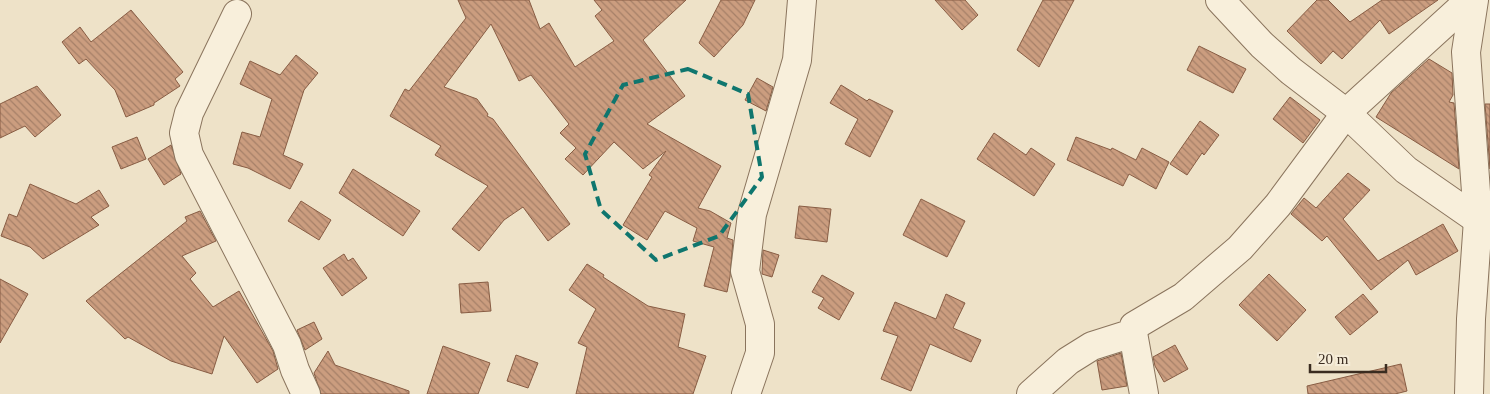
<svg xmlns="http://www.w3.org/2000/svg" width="1490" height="394" font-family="Georgia,serif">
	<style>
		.building { fill: url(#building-back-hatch); stroke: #885d44 }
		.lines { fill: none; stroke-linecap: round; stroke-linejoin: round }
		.minor-casing { stroke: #8a745d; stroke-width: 30 }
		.minor { stroke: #f8efdb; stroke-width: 28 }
		.marked { fill: none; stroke: #0f766e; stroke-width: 4; stroke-dasharray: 10 6; stroke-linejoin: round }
	</style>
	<defs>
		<pattern id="building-back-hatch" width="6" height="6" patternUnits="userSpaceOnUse" patternTransform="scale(1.25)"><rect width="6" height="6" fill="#cb9d7f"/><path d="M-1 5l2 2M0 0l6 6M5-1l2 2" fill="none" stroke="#a68068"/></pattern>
	</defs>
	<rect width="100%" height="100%" fill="#eee2c8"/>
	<!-- building -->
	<g class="building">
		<polygon points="458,0 529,0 540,29 549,23 575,67 614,41 595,16 602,10 594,0 686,0 643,40 685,96 647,124 721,166 698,208 710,211 731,223 727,238 733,240 730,277 727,292 704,286 714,247 693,241 697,228 665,211 647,240 623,225 652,177 649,175 666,151 643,169 614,142 583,175 565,159 576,148 560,133 569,124 531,75 519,81 491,24 444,87 477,99 488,114 487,116 493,119 570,224 548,241 523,207 504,220 479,251 452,229 488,186 435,155 441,146 390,116 405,89 409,91 466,18"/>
		<polygon points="721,0 755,0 743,25 714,57 699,43"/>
		<polygon points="935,0 965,0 978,15 962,30"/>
		<polygon points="1043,0 1074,0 1039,67 1017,50"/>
		<polygon points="1317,0 1328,0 1350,22 1382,0 1438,0 1389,34 1380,20 1342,59 1333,51 1321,64 1287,31"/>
		<polygon points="131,10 183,72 175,79 180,86 154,103 154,105 126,117 115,90 86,59 79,64 62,42 80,27 91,42"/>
		<polygon points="1199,46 1246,69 1233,93 1187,70"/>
		<polygon points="296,55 318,73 304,90 283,155 303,164 290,189 248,168 233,164 242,132 260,137 272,99 240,84 250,61 280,75"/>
		<polygon points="1429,59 1452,73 1453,95 1449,102 1454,103 1459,169 1376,117 1391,93"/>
		<polygon points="757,78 773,87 766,111 745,100"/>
		<polygon points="841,85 867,101 869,99 893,111 870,157 845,144 858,119 830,103"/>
		<polygon points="37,86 61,115 35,137 25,126 0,138 0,104"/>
		<polygon points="1290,97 1320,120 1303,143 1273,119"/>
		<polygon points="1485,104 1490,104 1490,169"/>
		<polygon points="1200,121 1219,135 1204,155 1202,153 1187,175 1170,164"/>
		<polygon points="994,133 1026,155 1031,148 1055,164 1034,196 977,159"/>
		<polygon points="137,137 146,159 121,169 112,147"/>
		<polygon points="1076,137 1111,150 1112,148 1136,160 1142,148 1169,162 1156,189 1129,174 1123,186 1067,160"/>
		<polygon points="171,145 181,174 164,185 148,159"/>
		<polygon points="353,169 420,211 403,236 339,193"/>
		<polygon points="1348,173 1370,190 1343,219 1378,261 1443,224 1458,251 1416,275 1408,260 1371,290 1327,236 1322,241 1291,214 1304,198 1316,208"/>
		<polygon points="30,184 76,204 99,190 109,206 91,217 99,225 43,259 30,247 1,236 9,214 17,217"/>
		<polygon points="921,199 965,221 947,257 903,235"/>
		<polygon points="301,201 331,220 319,240 288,221"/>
		<polygon points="799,206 831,209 827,242 795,238"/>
		<polygon points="200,211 216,241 182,256 196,273 190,279 213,307 239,291 273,351 278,369 257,383 224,336 212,374 171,361 128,337 125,339 86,301 187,221 185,217"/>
		<polygon points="763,250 779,255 772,277 762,274"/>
		<polygon points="344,254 348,261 353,258 367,278 342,296 323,268"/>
		<polygon points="587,264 604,275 603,277 648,306 685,314 678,347 706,356 693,394 576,394 587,347 578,343 596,309 569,290"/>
		<polygon points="1269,274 1306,310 1277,341 1239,305"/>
		<polygon points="822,275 854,293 839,320 818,308 824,298 812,292"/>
		<polygon points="0,279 28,294 0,343"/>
		<polygon points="488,282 491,311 461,313 459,284"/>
		<polygon points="946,294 965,303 953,328 981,340 971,362 930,344 911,391 881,379 898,336 883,331 895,302 936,319"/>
		<polygon points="1363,294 1378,312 1350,335 1335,317"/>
		<polygon points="314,322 322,339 305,350 297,330"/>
		<polygon points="1175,345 1188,369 1164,382 1155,366 1153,357"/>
		<polygon points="443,346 490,363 478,394 427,394"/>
		<polygon points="328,351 335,365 409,391 409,394 321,394 314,373"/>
		<polygon points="1121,353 1127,386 1102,390 1097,361"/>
		<polygon points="516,355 538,363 528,388 507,381"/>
		<polygon points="1401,364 1407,391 1395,394 1308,394 1307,386"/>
	</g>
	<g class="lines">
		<!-- minor casing -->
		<g class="minor-casing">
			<g id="minor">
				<polyline points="1220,0 1262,45 1291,71 1346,113 1406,170 1478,220"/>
				<polyline points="237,14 189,113 184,133 189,155 287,345 295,370 306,394"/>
				<polyline points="1133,333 1144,394"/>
				<polyline points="746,394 760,353 760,324 745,271 752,214 797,60 802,0"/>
				<polyline points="1031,394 1068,361 1092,346 1133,333 1134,326 1183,297 1240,248 1278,205 1346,113 1470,0"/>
				<polyline points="1469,394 1471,319 1478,220 1466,52 1474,0"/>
			</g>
		</g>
		<!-- minor -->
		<use href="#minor" class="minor"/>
	</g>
	<!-- marked area -->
	<path class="marked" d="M688,69L748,94L762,177L719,236L656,260L601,210L585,154L623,85Z"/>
	<!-- scale -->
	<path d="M1310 364v8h76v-8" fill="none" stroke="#3a2c20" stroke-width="2.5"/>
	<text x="1318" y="364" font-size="15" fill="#3a2c20" stroke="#f5ecd8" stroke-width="4" paint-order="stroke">20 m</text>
</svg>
